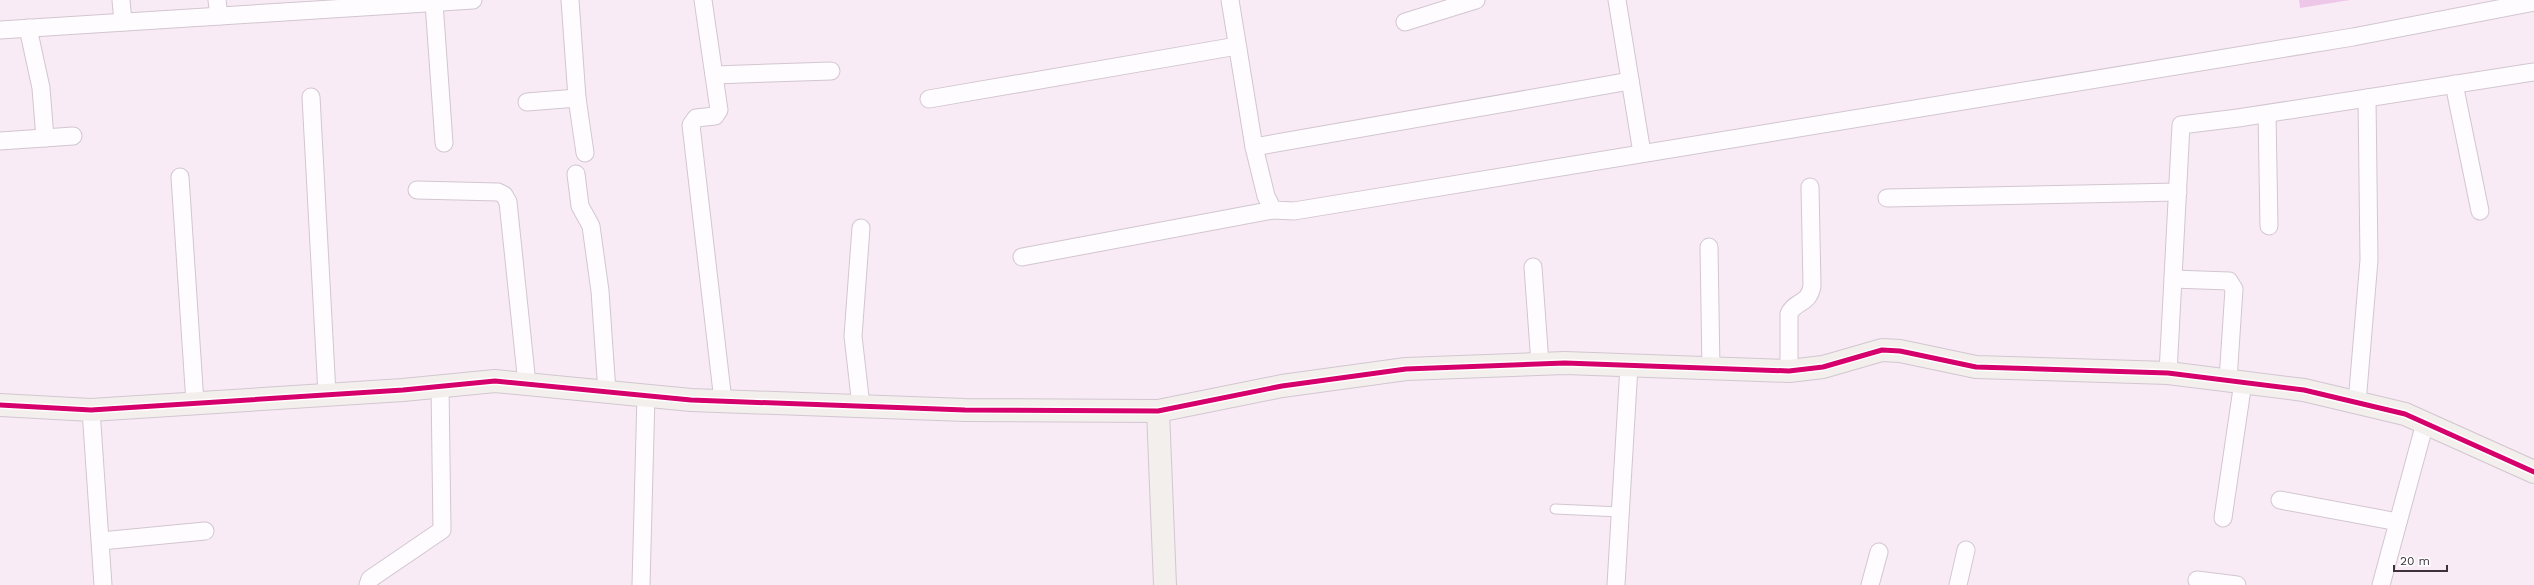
<svg xmlns="http://www.w3.org/2000/svg" width="2534" height="585" font-family="'Work Sans',sans-serif">
	<style>
		.green { fill: #eec7e8 }
		.lines { fill: none; stroke-linecap: round; stroke-linejoin: round }
		.lane-casing { stroke: #d2c6d0; stroke-width: 11 }
		.street-casing { stroke: #d2c6d0; stroke-width: 19 }
		.secondary-casing { stroke: #d2c6d0; stroke-width: 24 }
		.lane { stroke: #fefcfe; stroke-width: 9 }
		.street { stroke: #fefcfe; stroke-width: 17 }
		.secondary { stroke: #f2efec; stroke-width: 22 }
		.cycleway-casing { stroke: #fff; stroke-width: 8 }
		.cycleway { stroke: #d6006c; stroke-width: 5 }
	</style>
	<rect width="100%" height="100%" fill="#f8ebf6"/>
	<!-- green -->
	<polygon class="green" points="2299,0 2350,0 2300,8"/>
	<g class="lines">
		<!-- lane casing -->
		<g class="lane-casing">
			<polyline id="lane" points="1555,509 1620,512"/>
		</g>
		<!-- street casing -->
		<g class="street-casing">
			<g id="street">
				<polyline points="121,0 123,22"/>
				<polyline points="217,0 219,16"/>
				<polyline points="570,0 577,98 585,153"/>
				<polyline points="703,0 719,110 715,116 696,118 691,125 723,401"/>
				<polyline points="1230,0 1254,147 1266,196 1273,210 1294,211 2353,37 2534,2"/>
				<polyline points="1617,0 1642,153"/>
				<polyline points="434,3 444,143"/>
				<polyline points="1405,22 1476,0"/>
				<polyline points="28,28 41,88 45,138"/>
				<polyline points="0,30 473,0"/>
				<polyline points="714,75 831,71"/>
				<polyline points="2454,84 2480,211"/>
				<polyline points="311,97 327,394"/>
				<polyline points="929,99 1237,46"/>
				<polyline points="527,102 577,98"/>
				<polyline points="2267,114 2269,226"/>
				<polyline points="0,141 73,136"/>
				<polyline points="1254,147 1630,81"/>
				<polyline points="576,174 580,206 591,226 600,291 607,392"/>
				<polyline points="180,177 195,403"/>
				<polyline points="417,190 498,192 504,195 508,202 527,384"/>
				<polyline points="1887,198 2178,192"/>
				<polyline points="1709,247 1711,369"/>
				<polyline points="1022,257 1273,210"/>
				<polyline points="1533,267 1540,364"/>
				<polyline points="2173,279 2229,281 2234,289 2228,380"/>
				<path d="M1789,371V314C1794,301 1809,305 1812,286L1810,187"/>
				<polyline points="2168,373 2181,125 2238,118 2534,72"/>
				<polyline points="2357,403 2369,260 2367,98"/>
				<polyline points="861,406 853,336 861,228"/>
				<polyline points="91,410 103,585"/>
				<polyline points="2280,500 2398,522"/>
				<polyline points="2223,518 2243,382"/>
				<polyline points="101,541 205,531"/>
				<polyline points="2197,580 2237,585"/>
				<polyline points="368,585 370,579 442,530 440,386"/>
				<polyline points="641,585 646,395"/>
				<polyline points="1616,585 1629,366"/>
				<polyline points="1870,585 1879,552"/>
				<polyline points="1958,585 1966,550"/>
				<polyline points="2381,585 2425,423"/>
			</g>
		</g>
		<!-- secondary casing -->
		<g class="secondary-casing">
			<g id="secondary">
				<polyline points="0,405 91,410 403,390 495,381 691,400 965,410 1158,411 1282,386 1406,369 1565,363 1789,371 1823,367 1882,350 1900,351 1976,367 2168,373 2304,390 2405,414 2534,472"/>
				<polyline points="1158,411 1165,585"/>
			</g>
		</g>
		<!-- lane -->
		<use href="#lane" class="lane"/>
		<!-- street -->
		<use href="#street" class="street"/>
		<!-- secondary -->
		<use href="#secondary" class="secondary"/>
		<!-- cycleway casing -->
		<g class="cycleway-casing">
			<polyline id="cycleway" points="0,405 91,410 403,390 495,381 691,400 965,410 1158,411 1282,386 1406,369 1565,363 1789,371 1823,367 1882,350 1900,351 1976,367 2168,373 2304,390 2405,414 2534,472"/>
		</g>
		<!-- cycleway -->
		<use href="#cycleway" class="cycleway"/>
	</g>
	<!-- scale -->
	<path d="M2394 565v6h53v-6" fill="none" stroke="#3d323b" stroke-width="2"/>
	<text x="2400" y="565" font-size="12" fill="#3d323b" stroke="#ffffff" stroke-width="3" paint-order="stroke">20 m</text>
</svg>
